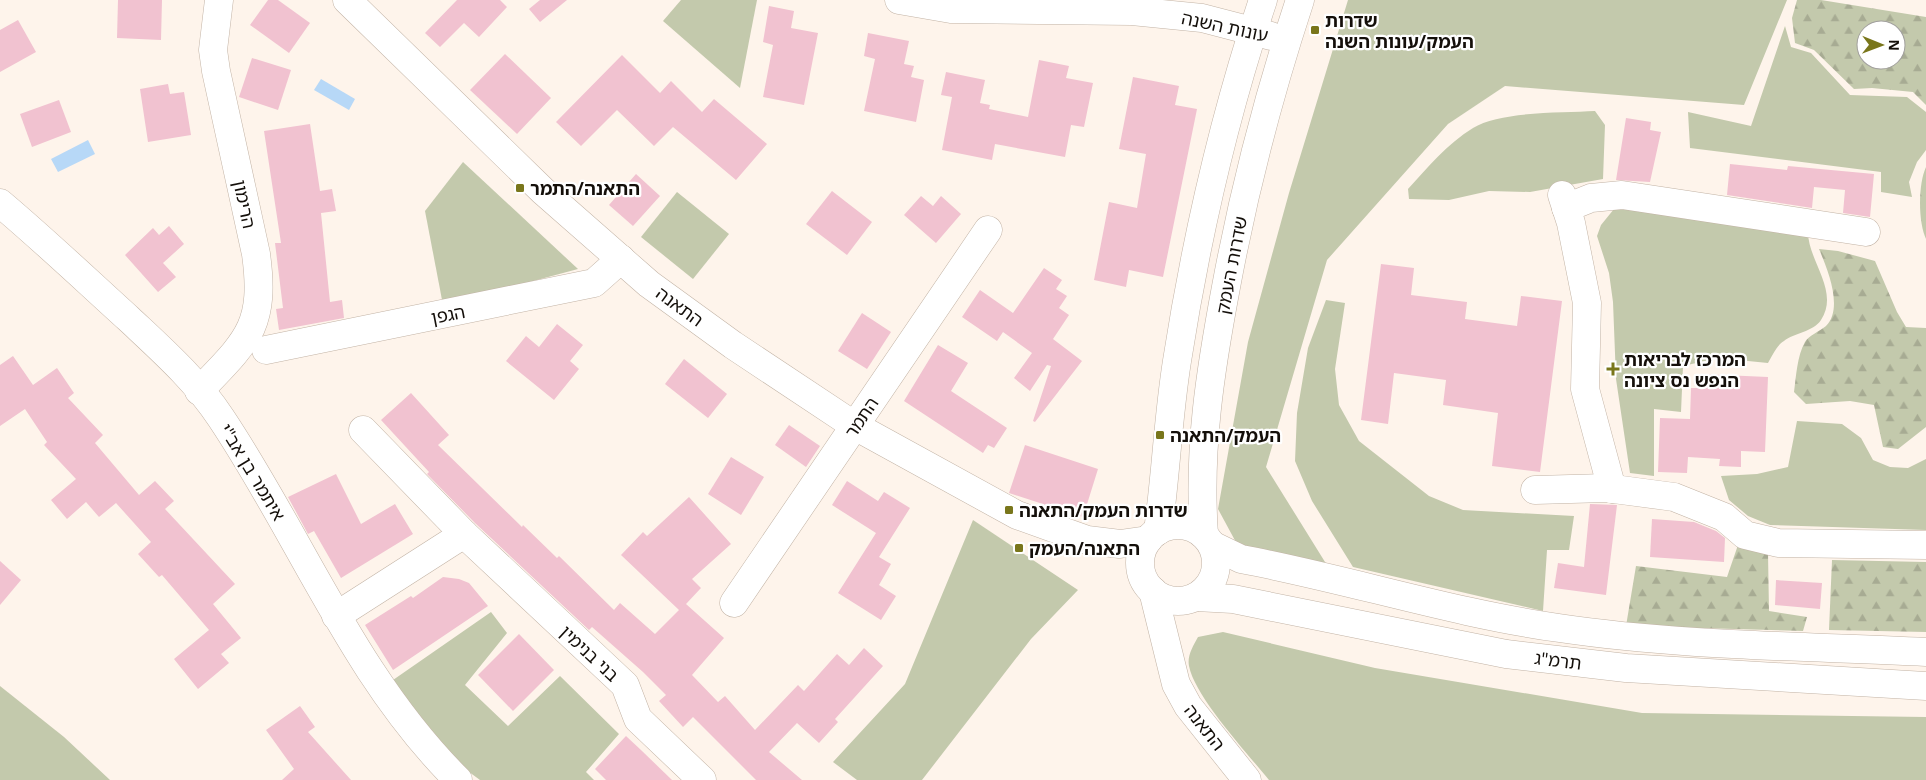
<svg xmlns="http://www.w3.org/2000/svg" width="1926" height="780" font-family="Georgia,'Noto Sans Hebrew',serif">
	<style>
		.green { fill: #c3c9ac }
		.forest { fill: url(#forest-firs); fill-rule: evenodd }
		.water { fill: #b7d8f7 }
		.building { fill: #f1c2d0 }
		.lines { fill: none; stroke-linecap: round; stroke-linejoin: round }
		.minor-casing { stroke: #c2b3a5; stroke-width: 29 }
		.minor { stroke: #fff; stroke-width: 28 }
		.poi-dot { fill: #79761b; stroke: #fff; stroke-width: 2 }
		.labels { text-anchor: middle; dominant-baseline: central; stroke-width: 4.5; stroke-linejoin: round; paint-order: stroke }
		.poi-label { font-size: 18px; font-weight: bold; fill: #140f0a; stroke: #fff; text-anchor: start }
		.street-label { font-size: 18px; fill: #140f0a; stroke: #fff }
	</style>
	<defs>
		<pattern id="forest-firs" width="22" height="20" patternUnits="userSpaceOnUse" patternTransform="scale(1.25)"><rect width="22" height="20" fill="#c3c9ac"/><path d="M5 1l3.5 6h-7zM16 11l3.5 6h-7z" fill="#a7ab93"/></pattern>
	</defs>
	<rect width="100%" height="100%" fill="#fef4eb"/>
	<!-- green -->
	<g class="green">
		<polygon points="681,0 757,0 740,88 663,21"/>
		<polygon points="1348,0 1787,0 1744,105 1505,86 1448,124 1327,260 1266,467 1330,570 1238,546 1218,509 1248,342 1289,193"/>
		<polygon points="1785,26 1791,47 1811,53 1850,95 1907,97 1926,112 1926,150 1917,162 1909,182 1912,197 1881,192 1881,172 1690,148 1688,112 1751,126"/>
		<path d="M1595,111L1605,125L1603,179L1530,192L1489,191L1449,200L1409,199L1408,189C1428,167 1447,144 1473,128C1499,111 1563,113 1595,111Z"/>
		<polygon points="463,162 578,269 443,305 425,211"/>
		<polygon points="677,192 729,234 693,279 641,237"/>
		<path d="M1629,207L1808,232C1808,261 1840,291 1821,320C1813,332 1794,333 1784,341C1777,345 1772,356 1768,363L1718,358L1683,366L1681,412L1654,409V476L1630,473L1616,379L1613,302L1609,273L1597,236L1601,225L1614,209Z"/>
		<polygon points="1326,300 1345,303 1335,369 1339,405 1359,441 1429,496 1463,510 1574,516 1569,550 1547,550 1543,611 1353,567 1312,501 1295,461 1297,413 1308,348"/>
		<polygon points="1797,421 1842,424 1861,438 1873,460 1890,467 1908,468 1926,459 1926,530 1770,525 1748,516 1729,500 1721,476 1757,474 1788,467"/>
		<polygon points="973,520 1078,590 1031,639 922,780 857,780 833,762 905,684"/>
		<polygon points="491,612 507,633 465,685 508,726 560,676 619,734 586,772 594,780 480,780 461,766 420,717 393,680"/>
		<path d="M1223,632L1375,668L1642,713L1926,717V780H1269C1248,754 1195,697 1189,666C1187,656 1193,646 1198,637Z"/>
		<polygon points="0,686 64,737 110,780 0,780"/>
	</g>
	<!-- forest -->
	<g class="forest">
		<path d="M1797,0H1821L1926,17V105L1913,92L1872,88L1854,89L1814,50L1795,43L1792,18ZM1866,30H1896V60H1866Z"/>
		<path d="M1926,167V239C1918,222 1918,184 1926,167Z"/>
		<path d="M1819,249L1838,251L1875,261L1897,312L1906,327L1926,328V427L1898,449L1883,447L1874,405L1850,401L1806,404L1794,392C1796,377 1797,356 1805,342C1809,335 1819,332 1826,326C1844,308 1827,268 1819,249Z"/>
		<polygon points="1738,545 1768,553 1769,611 1807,617 1803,631 1626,626 1636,566 1727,577"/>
		<polygon points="1832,560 1926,562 1926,632 1829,630"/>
	</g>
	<!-- water -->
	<g class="water">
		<polygon points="321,79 355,99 349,110 314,90"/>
		<polygon points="88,140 95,154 58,172 51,159"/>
	</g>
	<!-- building -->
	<g class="building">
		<polygon points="118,0 162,0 161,40 117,38"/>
		<polygon points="268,0 278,0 310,23 289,53 250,25"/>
		<polygon points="457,0 500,0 507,7 479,37 464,23 440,47 425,33"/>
		<polygon points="540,0 567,0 540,22 529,9"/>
		<polygon points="769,6 794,11 791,28 818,33 804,105 763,97 773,45 763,42"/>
		<polygon points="18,20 36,52 0,72 0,30"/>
		<polygon points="868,33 909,41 904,64 914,66 911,77 924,80 916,122 864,111 875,59 864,56"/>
		<polygon points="505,54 551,98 517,134 470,90"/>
		<polygon points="622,55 660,93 671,81 702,112 714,99 767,144 736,180 673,127 654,146 617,110 581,146 556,122"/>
		<polygon points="252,58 291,70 278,110 239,97"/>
		<polygon points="1039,60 1069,66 1066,78 1093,83 1084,127 1071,125 1065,157 995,144 992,160 942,150 952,97 941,95 946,72 985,80 980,103 990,105 989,109 1028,117"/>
		<polygon points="1133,77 1179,86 1175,105 1197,109 1163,277 1129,270 1126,287 1094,280 1109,202 1137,208 1146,154 1119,149"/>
		<polygon points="168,84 170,94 184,92 191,135 148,142 140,89"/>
		<polygon points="59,100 71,132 32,147 20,114"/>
		<polygon points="1626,118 1651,122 1650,130 1661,132 1650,182 1616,180"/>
		<polygon points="310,124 320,191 332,189 336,211 321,213 330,302 342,300 344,318 279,330 276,309 283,308 275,243 281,243 264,131"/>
		<polygon points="1730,164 1787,170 1788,166 1874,174 1870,217 1843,213 1845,190 1814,187 1812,208 1727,195"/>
		<polygon points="636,174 660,196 633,226 609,205"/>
		<polygon points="832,191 872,222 847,255 806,224"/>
		<polygon points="921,196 933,206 941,196 961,214 936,243 904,215"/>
		<polygon points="169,226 184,244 163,263 176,277 158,292 125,255 153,228 159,235"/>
		<polygon points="1381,264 1414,268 1411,295 1467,302 1465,319 1517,326 1521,296 1562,301 1540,472 1492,466 1498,413 1443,405 1446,380 1394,373 1388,424 1361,420"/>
		<polygon points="1044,268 1062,280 1056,289 1067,296 1059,308 1069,315 1053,339 1082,361 1035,422 1033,421 1051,366 1047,365 1030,391 1014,378 1032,353 1003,332 997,341 962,317 980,290 1013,313"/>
		<polygon points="862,313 891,332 867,369 838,351"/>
		<polygon points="557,324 583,345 570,361 579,369 554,400 506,361 526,336 539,347"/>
		<polygon points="938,345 968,363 951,391 1007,428 994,448 988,445 983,453 904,401"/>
		<polygon points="13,356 33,385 57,368 74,393 68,398 103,435 95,443 139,495 155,481 174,501 165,509 235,584 213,604 241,638 221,654 229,663 198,689 174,659 209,630 162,575 159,577 138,554 151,542 116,503 99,517 86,502 67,519 51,500 76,479 44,445 47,442 25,409 0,426 0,365"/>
		<polygon points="684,359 727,394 708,418 665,384"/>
		<polygon points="1700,374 1768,377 1765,452 1741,451 1741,467 1719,466 1720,459 1688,457 1687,473 1658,472 1660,418 1690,419 1691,388 1699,388"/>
		<polygon points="411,393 449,435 438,445 522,527 523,525 557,558 559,556 614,610 620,603 655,634 679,610 621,555 643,532 647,536 689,497 731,544 692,579 701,588 686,604 724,638 692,675 718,702 725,696 755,730 798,685 804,691 837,654 849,665 864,648 883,666 835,719 838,722 819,743 797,723 769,752 802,780 756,780 693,717 683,727 659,701 666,695 643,672 592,627 589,630 475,523 427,474 429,472 381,420"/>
		<polygon points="789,425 820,446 806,467 775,445"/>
		<polygon points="1025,445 1098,469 1083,517 1009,493"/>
		<polygon points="731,457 764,477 741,515 708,494"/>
		<polygon points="336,474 361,524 395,504 413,534 341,578 314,531 308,534 288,497"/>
		<polygon points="847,481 878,501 884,492 910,508 879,557 891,564 879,585 896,596 881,620 838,593 876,533 832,505"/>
		<polygon points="1590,504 1617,505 1606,595 1554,588 1558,563 1584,567"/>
		<polygon points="1652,519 1694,522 1716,531 1725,538 1724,562 1650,557"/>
		<polygon points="0,561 21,580 0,605"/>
		<polygon points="443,577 459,579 469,583 488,606 393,670 365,625 411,596 413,598"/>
		<polygon points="1776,580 1822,583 1820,609 1775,605"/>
		<polygon points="519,634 554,670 513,711 478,675"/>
		<polygon points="300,706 315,727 308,732 351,780 282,780 294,769 266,730"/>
		<polygon points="626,736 642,751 672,780 606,780 595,769"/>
	</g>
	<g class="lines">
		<!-- minor casing -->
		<g class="minor-casing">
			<g id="minor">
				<polyline points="347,0 543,191 649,284 733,345 855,426 1017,515 1087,540 1120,544 1148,540"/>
				<polyline points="899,0 951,9 1132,11 1202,18 1271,36"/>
				<polyline points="1562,195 1571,223 1587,303 1585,389 1612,489"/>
				<path d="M0,203C44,240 86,280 129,319C162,350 196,380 221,418C302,539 354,677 458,780"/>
				<polyline points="1566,208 1591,198 1622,195 1866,232"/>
				<polyline points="266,350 594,283 621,259"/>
				<path d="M199,391C247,341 266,327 256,254L216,71L213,50L219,0"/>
				<polyline points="363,430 464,534 625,685 638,719 702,780"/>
				<polyline points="1535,490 1606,488 1674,497 1724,517 1745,535 1778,543 1926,545"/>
				<circle cx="1178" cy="563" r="38"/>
				<path d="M1158,531C1166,474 1168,417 1177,361C1196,239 1224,117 1263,0"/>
				<path d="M1204,535C1198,449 1210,372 1226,287C1244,190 1269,94 1300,0"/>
				<path d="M1212,545L1241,559C1348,579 1452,613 1559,628C1680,646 1804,646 1926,652"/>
				<polyline points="1153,591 1176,684 1188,706 1247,780"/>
				<polyline points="1196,597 1233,599 1506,654 1626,668 1926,686"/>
				<polyline points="734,603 988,230"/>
				<polyline points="336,616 464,534"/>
			</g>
		</g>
		<!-- minor -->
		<use href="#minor" class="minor"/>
	</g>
	<!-- markers -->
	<g class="poi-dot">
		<rect x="1310" y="25" width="10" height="10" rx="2.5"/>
		<rect x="515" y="183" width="10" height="10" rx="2.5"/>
		<path d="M1610.5 361.5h5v5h5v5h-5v5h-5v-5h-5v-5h5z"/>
		<rect x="1155" y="430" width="10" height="10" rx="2.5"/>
		<rect x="1004" y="505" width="10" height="10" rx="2.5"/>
		<rect x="1014" y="543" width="10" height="10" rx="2.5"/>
	</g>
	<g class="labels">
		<!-- poi labels -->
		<g class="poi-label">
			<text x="1325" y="20">שדרות<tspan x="1325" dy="21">העמק/עונות השנה</tspan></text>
			<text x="530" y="188">התאנה/התמר</text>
			<text x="1624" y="359">המרכז לבריאות<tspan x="1624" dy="21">הנפש נס ציונה</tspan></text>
			<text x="1170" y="435">העמק/התאנה</text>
			<text x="1019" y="510">שדרות העמק/התאנה</text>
			<text x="1029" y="548">התאנה/העמק</text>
		</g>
		<!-- street labels -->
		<g class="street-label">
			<text transform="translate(1225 26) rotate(12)">עונות השנה</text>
			<text transform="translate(245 204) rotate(78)">הרימון</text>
			<text transform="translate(1231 265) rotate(-79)">שדרות העמק</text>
			<text transform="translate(680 306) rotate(36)">התאנה</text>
			<text transform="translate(448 314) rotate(-11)">הגפן</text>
			<text transform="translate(861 417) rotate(-56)">התמר</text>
			<text transform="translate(253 472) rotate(59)">איתמר בן אב"י</text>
			<text transform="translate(590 653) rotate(43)">בני בנימין</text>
			<text transform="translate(1558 660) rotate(7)">תרמ"ג</text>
			<text transform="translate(1205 727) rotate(52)">התאנה</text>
		</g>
	</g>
	<!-- north arrow -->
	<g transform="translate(1881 45) rotate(91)"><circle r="24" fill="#ffffff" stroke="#a19f9d"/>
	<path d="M0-4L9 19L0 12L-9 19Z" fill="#79761b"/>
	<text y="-8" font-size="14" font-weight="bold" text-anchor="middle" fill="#140f0a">N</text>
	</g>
</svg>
